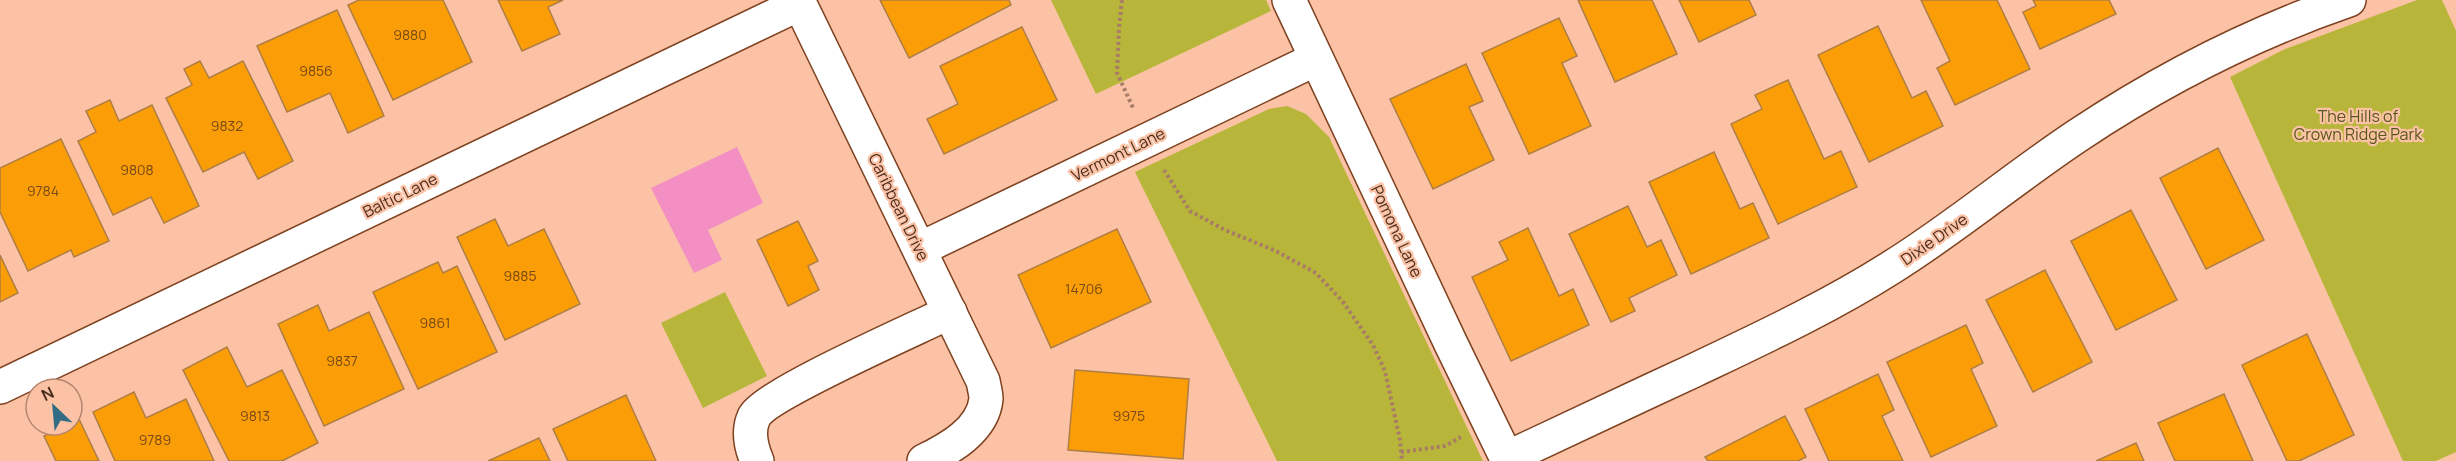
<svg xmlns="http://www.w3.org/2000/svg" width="2456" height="461" font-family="Manrope,sans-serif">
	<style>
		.green { fill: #b8b63a }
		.water { fill: #f38fc3 }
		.building { fill: #fa9d06; stroke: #af7e45; stroke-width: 1.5 }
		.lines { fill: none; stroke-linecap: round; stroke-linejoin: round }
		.minor-casing { stroke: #7e411f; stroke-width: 36 }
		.path { stroke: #a87c66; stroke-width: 4; stroke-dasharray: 3 3; stroke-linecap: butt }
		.minor { stroke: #fff; stroke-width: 33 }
		.labels { text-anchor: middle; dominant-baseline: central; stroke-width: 4.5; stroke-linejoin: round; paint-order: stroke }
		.number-label { font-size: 14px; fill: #754918 }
		.park-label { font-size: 16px; fill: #57561b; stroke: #fbc2a5 }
		.street-label { font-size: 16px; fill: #492d1e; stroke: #fbc2a5 }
	</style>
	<rect width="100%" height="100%" fill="#fbc2a5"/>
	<!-- green -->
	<g class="green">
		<polygon points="1051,0 1266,0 1271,11 1096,94"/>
		<polygon points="2417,0 2442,0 2456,31 2456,452 2436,461 2403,461 2230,77 2285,49"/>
		<polygon points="1287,106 1306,114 1329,137 1483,461 1277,461 1135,172 1269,109"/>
		<polygon points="725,292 767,376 703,408 661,323"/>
	</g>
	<!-- water -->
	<polygon class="water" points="737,147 763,203 708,230 722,260 694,273 651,188"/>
	<!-- building -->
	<g class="building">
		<polygon points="359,0 443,0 472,62 393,100 348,5"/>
		<polygon points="498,0 563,0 548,7 560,34 522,51"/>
		<polygon points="880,0 1009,0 1011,5 909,58"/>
		<polygon points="1578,0 1652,0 1677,54 1615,82"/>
		<polygon points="1679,0 1749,0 1756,15 1699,42"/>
		<polygon points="1921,0 1997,0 2030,69 1955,105 1937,68 1950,61"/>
		<polygon points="2033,0 2109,0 2116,14 2040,49 2023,12 2036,6"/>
		<polygon points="337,10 384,116 348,133 330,93 287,112 257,46"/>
		<polygon points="1559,18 1577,56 1562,63 1591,126 1529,154 1482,53"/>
		<polygon points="1878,26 1912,98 1926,91 1943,126 1869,162 1818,55"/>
		<polygon points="1022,27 1057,100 944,154 927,119 958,104 940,66"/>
		<polygon points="200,61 209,78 243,61 293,161 258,179 244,152 203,172 166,98 192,85 184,69"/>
		<polygon points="1466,64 1483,101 1469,107 1494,160 1433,189 1390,99"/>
		<polygon points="1788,80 1824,159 1841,151 1857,187 1778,224 1731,124 1762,109 1755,95"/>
		<polygon points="110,100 119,121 152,105 199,206 164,223 151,197 113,215 78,141 96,132 86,111"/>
		<polygon points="61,139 109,241 74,257 71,250 28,271 0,212 0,168"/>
		<polygon points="2218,148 2264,240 2206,269 2160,178"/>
		<polygon points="1714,152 1740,209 1753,203 1769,238 1691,274 1649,182"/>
		<polygon points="1628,206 1647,247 1661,240 1677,275 1629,298 1635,311 1611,322 1569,234"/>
		<polygon points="2131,210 2177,300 2116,330 2071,241"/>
		<polygon points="495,219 508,246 544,229 580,304 505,340 457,237"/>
		<polygon points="798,221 818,261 808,266 819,290 788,306 757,240"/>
		<polygon points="1528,228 1559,296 1573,289 1589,325 1511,361 1472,277 1508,260 1499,242"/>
		<polygon points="1117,229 1151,302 1051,348 1018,275"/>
		<polygon points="0,255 18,293 0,302"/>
		<polygon points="438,262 443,273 457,266 497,352 418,389 373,292"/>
		<polygon points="2045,270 2092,362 2033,392 1986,300"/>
		<polygon points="318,305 329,331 369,312 404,389 324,426 278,324"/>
		<polygon points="1966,325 1983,363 1971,369 1997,426 1931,457 1887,362"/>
		<polygon points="2307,334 2354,435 2299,461 2287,461 2242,365"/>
		<polygon points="227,347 247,387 282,370 318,443 282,461 229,461 183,370"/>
		<polygon points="1075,370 1189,379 1183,459 1068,450"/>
		<polygon points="1878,374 1894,410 1882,416 1903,461 1829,461 1805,409"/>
		<polygon points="134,392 146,418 186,399 214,461 115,461 93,412"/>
		<polygon points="2224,394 2253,461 2175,461 2158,423"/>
		<polygon points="626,395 656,461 568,461 553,429"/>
		<polygon points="1785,416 1806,457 1798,461 1708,461 1705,457"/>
		<polygon points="79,419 99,461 56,461 44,436 67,425 72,425 72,422"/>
		<polygon points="539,438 550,461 488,461"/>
		<polygon points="2136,443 2144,461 2096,461"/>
	</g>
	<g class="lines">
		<!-- minor casing -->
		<g class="minor-casing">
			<g id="minor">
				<path d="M798,0L983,381C984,386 986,394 986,399C983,430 949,449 924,461"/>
				<polyline points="1289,0 1451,344 1508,461"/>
				<polyline points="920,249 1316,59"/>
				<polyline points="0,387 799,4"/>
				<path d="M1507,458C1569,429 1632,399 1695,370C1762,338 1829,307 1892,267C1956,227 2014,178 2077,136C2161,80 2253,33 2349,0"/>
				<path d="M757,461C751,447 747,432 754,417C766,394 918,328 950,312"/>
			</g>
		</g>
		<!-- path -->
		<g class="path">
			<polyline points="1122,0 1119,28 1117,73 1134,110"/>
			<polyline points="1164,170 1190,211 1225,230 1276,251 1316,273 1343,302 1373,345 1385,371 1400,440 1402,461"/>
			<polyline points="1401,452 1445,446 1461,437"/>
		</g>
		<!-- minor -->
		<use href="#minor" class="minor"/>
	</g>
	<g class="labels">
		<!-- number labels -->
		<g class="number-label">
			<text x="410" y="34">9880</text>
			<text x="316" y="70">9856</text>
			<text x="227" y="125">9832</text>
			<text x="137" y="169">9808</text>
			<text x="43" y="190">9784</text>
			<text x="520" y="275">9885</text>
			<text x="1084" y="288">14706</text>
			<text x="435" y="322">9861</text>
			<text x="342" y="360">9837</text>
			<text x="255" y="415">9813</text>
			<text x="1129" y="415">9975</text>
			<text x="155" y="439">9789</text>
		</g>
		<!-- park labels -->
		<g class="park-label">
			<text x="2358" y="116">The Hills of<tspan x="2358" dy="18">Crown Ridge Park</tspan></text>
		</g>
		<!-- street labels -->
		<g class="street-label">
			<text transform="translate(1118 154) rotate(-26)">Vermont Lane</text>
			<text transform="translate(400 195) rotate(-26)">Baltic Lane</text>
			<text transform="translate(899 207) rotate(64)">Caribbean Drive</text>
			<text transform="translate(1397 231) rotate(65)">Pomona Lane</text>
			<text transform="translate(1934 239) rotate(-35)">Dixie Drive</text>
		</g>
	</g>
	<!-- north arrow -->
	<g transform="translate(54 407) rotate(334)"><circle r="28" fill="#fbc2a5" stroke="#b4866f" stroke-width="1.5"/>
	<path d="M0-4.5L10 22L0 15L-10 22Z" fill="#326c85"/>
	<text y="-9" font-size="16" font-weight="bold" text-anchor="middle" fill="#492d1e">N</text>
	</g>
</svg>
